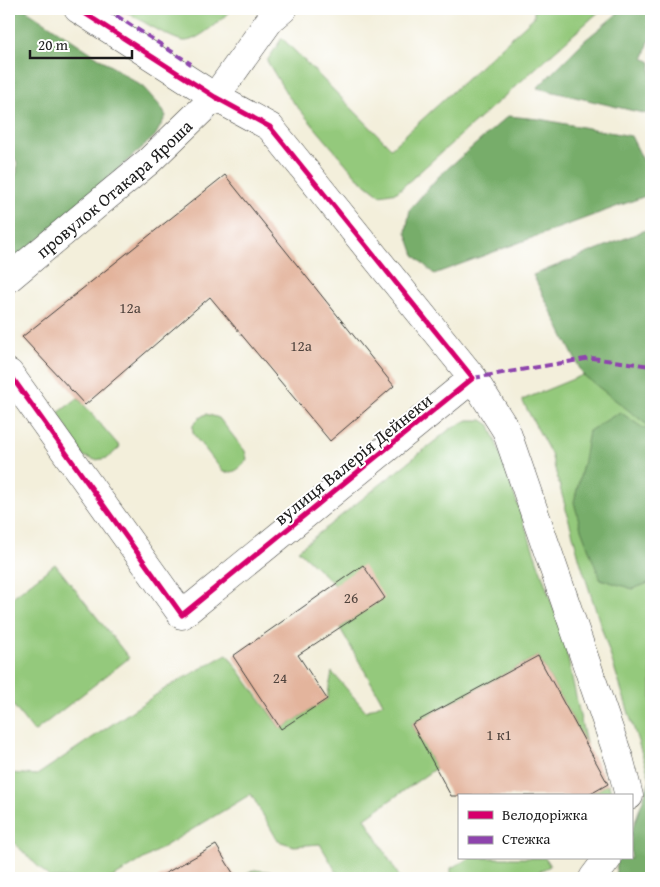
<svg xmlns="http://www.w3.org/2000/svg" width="660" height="887" font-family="'Gentium Book Plus',serif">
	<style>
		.green { fill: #94c97b; stroke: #58724c }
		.forest { fill: #77ad6b; stroke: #4a6444 }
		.building { fill: #e3b49c }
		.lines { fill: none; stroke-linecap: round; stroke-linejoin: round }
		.minor-casing { stroke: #3c3c39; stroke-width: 29 }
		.minor { stroke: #fff; stroke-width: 28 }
		.quiet { stroke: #8e44ad; stroke-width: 4; stroke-dasharray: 8 4; stroke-linecap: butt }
		.cycleway-casing { stroke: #fff; stroke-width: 8 }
		.cycleway { stroke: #d6006c; stroke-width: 5 }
		.labels { text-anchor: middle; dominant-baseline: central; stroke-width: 4; stroke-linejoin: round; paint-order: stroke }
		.number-label { font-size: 15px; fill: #4e423c }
		.street-label { font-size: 18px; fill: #1c1c1c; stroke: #fff }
	</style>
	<rect width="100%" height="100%" fill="#fff"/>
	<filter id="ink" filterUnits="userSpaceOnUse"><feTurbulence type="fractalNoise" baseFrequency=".02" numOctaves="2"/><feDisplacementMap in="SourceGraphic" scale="10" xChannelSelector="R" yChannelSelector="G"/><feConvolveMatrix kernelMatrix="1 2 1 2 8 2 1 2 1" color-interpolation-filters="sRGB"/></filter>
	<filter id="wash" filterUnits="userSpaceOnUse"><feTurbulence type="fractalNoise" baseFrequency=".0096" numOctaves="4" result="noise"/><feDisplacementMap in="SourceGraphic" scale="20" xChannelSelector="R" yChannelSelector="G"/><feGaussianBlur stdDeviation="1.12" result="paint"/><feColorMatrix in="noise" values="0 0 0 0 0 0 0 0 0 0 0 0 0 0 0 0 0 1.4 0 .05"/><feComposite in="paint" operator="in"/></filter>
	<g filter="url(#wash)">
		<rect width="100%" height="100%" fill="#f3efdb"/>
		<!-- green -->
		<g class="green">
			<path d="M121,9H233C222,18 198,42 184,41C172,40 134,16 121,9Z"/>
			<polygon points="534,9 602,9 397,192 380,195 357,177 288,96 267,61 282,38 391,148 534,17"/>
			<polygon points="583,375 651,379 651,782 580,561 551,454 522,400"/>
			<polygon points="78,398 120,447 108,458 95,460 83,456 58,413"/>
			<path d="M206,414L219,418L245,451L247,459C241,468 235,474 223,472C218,465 212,458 206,450C194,436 183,426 206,414Z"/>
			<polygon points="468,420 482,420 490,425 563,635 586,744 538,656 412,724 436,768 365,818 400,878 340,878 320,844 294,846 278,841 251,794 112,878 50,878 9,838 9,773 37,775 166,688 227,654 281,729 327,699 332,672 366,711 383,703 340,628 354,618 334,584 298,550 450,429"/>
			<polygon points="55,564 129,658 34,732 9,700 9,600"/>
			<polygon points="608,784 613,796 587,796"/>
			<polygon points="470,858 545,858 550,866 526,878 451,878 451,868"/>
			<polygon points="255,870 274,872 283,878 238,878"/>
		</g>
		<!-- forest -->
		<g class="forest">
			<polygon points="9,9 25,9 143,87 161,107 166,116 155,136 42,237 9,263 9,180 17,173 17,162 9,149"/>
			<polygon points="623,9 651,9 651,41 649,41 644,58 651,62 651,115 537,88 584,41"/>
			<polygon points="508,116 539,119 631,136 651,176 651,194 434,274 414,255 406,232 410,209 439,176"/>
			<polygon points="651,228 651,582 633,589 600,579 581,529 574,502 584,460 589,431 620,412 643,428 650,427 583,375 533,275"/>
			<polygon points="651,777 651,878 615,878 618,858 631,858 631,833"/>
		</g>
		<g id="blocks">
			<!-- building -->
			<g class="building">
				<polygon points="225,175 394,386 330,441 210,297 85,405 22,337"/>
				<polygon points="363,565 385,598 298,655 327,699 281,729 233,656"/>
				<polygon points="538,656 608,784 587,796 451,796 412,724"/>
				<polygon points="216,845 236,878 157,878"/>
			</g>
		</g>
	</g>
	<g filter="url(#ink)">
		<use href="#blocks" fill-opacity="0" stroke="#3c3c39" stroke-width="1"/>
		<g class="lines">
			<!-- minor casing -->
			<g class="minor-casing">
				<g id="minor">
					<path id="s1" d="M9,278L149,161L215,97L270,20L283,9"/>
					<polyline points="9,373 182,615 473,378 270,127 215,97 78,9"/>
					<polyline points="473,378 506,430 620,761 629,796"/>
					<polyline points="593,878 608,858"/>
				</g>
			</g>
			<!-- minor -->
			<use href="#minor" class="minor"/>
			<!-- quiet -->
			<g class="quiet">
				<polyline points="106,9 191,64"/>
				<polyline points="473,378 591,358 651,366"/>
			</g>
			<!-- cycleway casing -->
			<g class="cycleway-casing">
				<polyline id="cycleway" points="9,373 182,615 473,378 270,127 215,97 78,9"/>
			</g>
			<!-- cycleway -->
			<use href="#cycleway" class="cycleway"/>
		</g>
	</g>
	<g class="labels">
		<!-- number labels -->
		<g class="number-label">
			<text x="130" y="307">12а</text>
			<text x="301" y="345">12а</text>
			<text x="351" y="597">26</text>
			<text x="280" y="677">24</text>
			<text x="499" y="734">1 к1</text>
		</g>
		<!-- street labels -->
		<g class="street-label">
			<text stroke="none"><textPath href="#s1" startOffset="138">провулок Отакара Яроша</textPath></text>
			<text transform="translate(353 459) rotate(-39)">вулиця Валерія Дейнеки</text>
		</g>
	</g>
	<!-- margin -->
	<rect width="660" height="887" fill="none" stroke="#fff" stroke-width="30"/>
	<!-- legend -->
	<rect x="458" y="794" width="175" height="65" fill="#ffffff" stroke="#a4a4a4"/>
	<rect x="468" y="811" width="25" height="8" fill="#d6006c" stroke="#a4a4a4"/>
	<text x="502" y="820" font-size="15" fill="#1c1c1c">Велодоріжка</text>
	<rect x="468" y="836" width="25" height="8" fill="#8e44ad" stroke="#a4a4a4"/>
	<text x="502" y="844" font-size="15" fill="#1c1c1c">Стежка</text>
	<!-- scale -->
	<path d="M30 50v8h102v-8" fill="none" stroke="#1c1c1c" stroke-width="2.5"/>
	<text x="38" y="50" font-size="15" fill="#1c1c1c" stroke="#ffffff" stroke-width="4" paint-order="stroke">20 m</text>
</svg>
